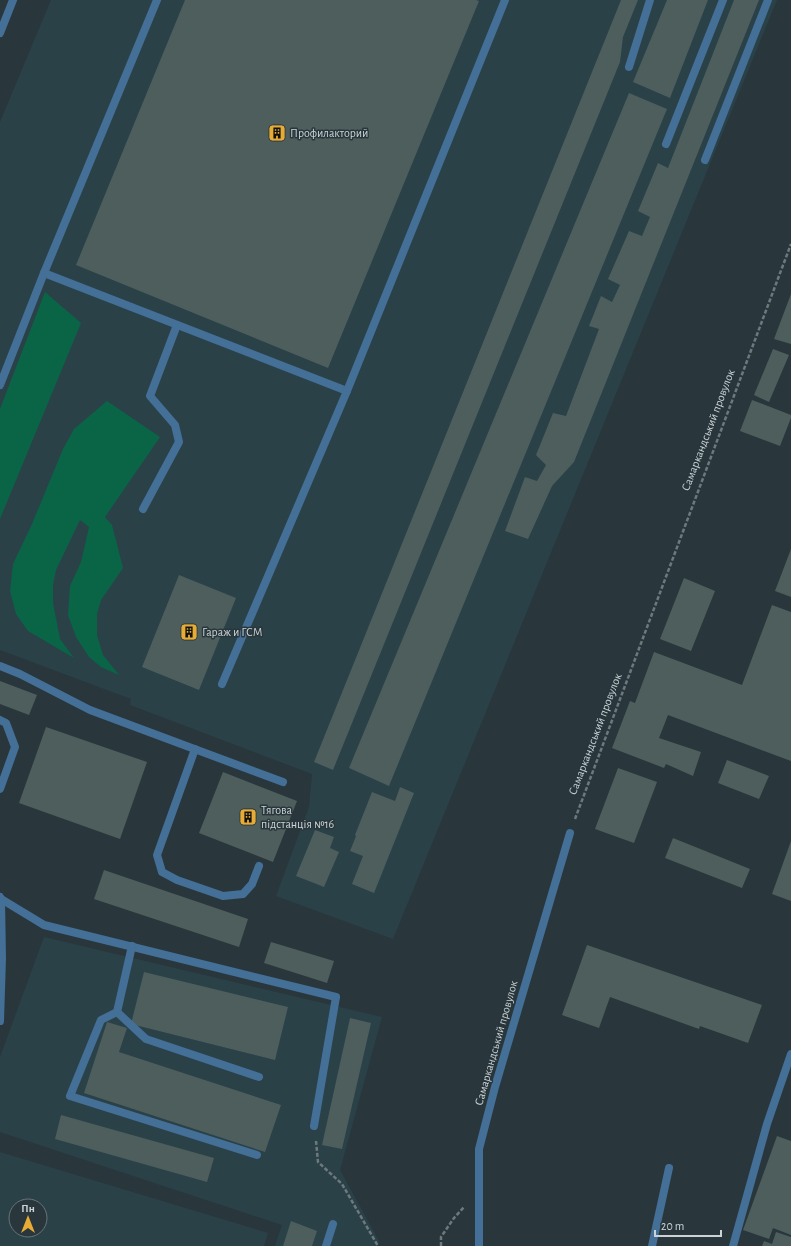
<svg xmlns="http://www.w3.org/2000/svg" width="791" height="1246" font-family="'Alegreya Sans',sans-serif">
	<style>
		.built { fill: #2a4148; fill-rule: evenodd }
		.green { fill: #0a6547 }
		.building { fill: #4d5e5d }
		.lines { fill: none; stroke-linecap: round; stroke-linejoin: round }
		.path { stroke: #6d797d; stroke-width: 2.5; stroke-dasharray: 4 2; stroke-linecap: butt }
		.service { stroke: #446f97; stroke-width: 8 }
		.minor { stroke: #446f97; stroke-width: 8 }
		.labels { text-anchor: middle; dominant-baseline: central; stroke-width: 3; stroke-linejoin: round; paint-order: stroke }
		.poi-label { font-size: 12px; fill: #cad3d6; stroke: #29373c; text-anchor: start }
		.street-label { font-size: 12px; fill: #cad3d6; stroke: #29373c }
	</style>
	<rect width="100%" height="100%" fill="#29373c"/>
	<!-- built -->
	<g class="built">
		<polygon points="51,0 777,0 393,939 276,896 309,807 312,774 130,705 131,699 0,650 0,122"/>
		<polygon points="44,937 382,1017 340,1170 379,1241 378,1246 275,1246 282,1225 0,1132 0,1057"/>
		<path d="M0,1152L268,1233L264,1246H0ZM16,1206H40V1230H16Z"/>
	</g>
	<!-- green -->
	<g class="green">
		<polygon points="45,292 81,323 0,519 0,409"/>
		<polygon points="107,401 160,437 105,517 112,525 123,568 101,600 97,614 97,635 103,655 119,675 101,667 89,657 76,637 68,615 70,586 81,562 89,527 80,520 56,570 53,585 53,603 60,639 74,658 28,631 16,614 10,591 13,564 32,524 63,449 74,429"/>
	</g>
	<!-- building -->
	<g class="building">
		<polygon points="185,0 476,0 479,1 328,368 76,265"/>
		<polygon points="621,0 638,0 623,37 620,62 333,770 314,762"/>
		<polygon points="667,0 708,0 670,98 633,82"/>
		<polygon points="734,0 759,0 574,462 552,486 528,539 505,531 525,477 537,481 546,465 536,455 553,413 566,416 599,329 589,326 601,296 612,302 620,285 608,279 629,231 642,236 650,217 638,211 658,163 668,168"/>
		<polygon points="629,93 667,109 389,786 349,768"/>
		<polygon points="791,294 791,344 774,339"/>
		<polygon points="773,349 789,355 769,402 754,395"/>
		<polygon points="752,400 791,415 791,418 780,446 740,431"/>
		<polygon points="791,549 791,597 775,591"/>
		<polygon points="179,575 236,598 199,690 142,667"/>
		<polygon points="684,578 715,591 691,651 660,639"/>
		<polygon points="772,605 791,612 791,761 668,715 659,738 701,752 693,776 666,764 664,768 612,748 630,701 635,703 654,652 742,685"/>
		<polygon points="0,681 37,695 29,715 0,704"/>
		<polygon points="46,727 147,762 120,839 19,803"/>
		<polygon points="727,760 769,776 759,799 718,783"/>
		<polygon points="618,768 657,782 634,843 595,829"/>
		<polygon points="223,772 297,801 273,862 199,833"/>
		<polygon points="400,787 414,793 374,893 352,884 363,856 350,851 356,836 355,835 372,792 395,801"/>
		<polygon points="315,830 334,837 330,848 339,852 324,887 296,876"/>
		<polygon points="673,838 750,869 742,888 665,858"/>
		<polygon points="791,841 791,901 772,894"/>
		<polygon points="104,870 248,919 239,947 94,899"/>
		<polygon points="271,942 334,961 327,983 264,963"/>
		<polygon points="587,945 762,1005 748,1043 700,1026 699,1029 610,997 599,1028 562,1015"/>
		<polygon points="144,972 288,1007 275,1060 131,1024"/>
		<polygon points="350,1018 371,1023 342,1149 322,1145"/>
		<polygon points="107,1022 127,1028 119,1052 281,1105 265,1152 84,1093"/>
		<polygon points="61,1115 214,1158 207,1182 55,1139"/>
		<polygon points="777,1136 791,1141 791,1235 773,1228 769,1239 743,1230"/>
		<polygon points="291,1221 317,1231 312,1246 283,1246"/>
		<polygon points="776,1232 791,1237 791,1246 762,1246 764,1241 772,1244"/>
	</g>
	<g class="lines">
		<!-- path -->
		<g class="path">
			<polyline points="575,819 791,244"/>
			<polyline points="316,1141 318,1162 342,1184 378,1246"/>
			<polyline points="441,1246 441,1237 454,1218 464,1207"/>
		</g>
		<!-- service -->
		<g class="service">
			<polyline points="629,67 650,0"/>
			<polyline points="666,144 723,0"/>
			<polyline points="705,160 768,0"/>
			<polyline points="44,273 347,391"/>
			<polyline points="0,385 44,273 157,0"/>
			<polyline points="143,509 179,442 175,425 150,396 177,325"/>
			<polyline points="0,666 20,674 90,710 283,782"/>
			<polyline points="222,684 347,391 505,0"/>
			<polyline points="0,720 6,723 15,747 0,789"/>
			<polyline points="195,749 157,855 162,872 177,880 223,896 243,894 252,884 259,866"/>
			<polyline points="0,897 1,899 44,925 336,997 314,1126"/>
			<polyline points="132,946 117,1012 146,1039 259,1077"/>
			<polyline points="117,1012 101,1020 70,1096 257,1155"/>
			<polyline points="0,1021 2,958 1,899"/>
			<polyline points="326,1246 333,1224"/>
			<polyline points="652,1246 669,1168"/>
			<polyline points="733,1246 767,1124 791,1054"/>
		</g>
		<!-- minor -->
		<g class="minor">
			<polyline points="0,33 13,0"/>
			<polyline points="479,1246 479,1149 495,1087 570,833"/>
		</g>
	</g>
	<!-- icons -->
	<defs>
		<g id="building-square" transform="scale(0.9)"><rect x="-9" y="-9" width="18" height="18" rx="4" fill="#e7ac36" stroke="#29373c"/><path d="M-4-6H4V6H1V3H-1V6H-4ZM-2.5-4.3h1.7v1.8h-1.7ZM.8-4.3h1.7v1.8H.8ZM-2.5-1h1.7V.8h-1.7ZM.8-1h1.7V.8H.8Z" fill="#111"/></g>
	</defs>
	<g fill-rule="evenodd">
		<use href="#building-square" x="277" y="133"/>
		<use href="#building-square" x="189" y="632"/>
		<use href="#building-square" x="248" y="817"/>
	</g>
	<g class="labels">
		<!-- poi labels -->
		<g class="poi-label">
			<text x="290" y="133">Профилакторий</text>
			<text x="202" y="632">Гараж и ГСМ</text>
			<text x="261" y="810">Тягова<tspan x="261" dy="14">пiдстанцiя №16</tspan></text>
		</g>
		<!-- street labels -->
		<g class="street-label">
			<text transform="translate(708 430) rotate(-69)">Самаркандський провулок</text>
			<text transform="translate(595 734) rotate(-69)">Самаркандський провулок</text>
			<text transform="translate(496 1043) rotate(-74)">Самаркандський провулок</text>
		</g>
	</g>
	<!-- north arrow -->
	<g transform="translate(28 1218)"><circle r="19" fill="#29373c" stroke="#69757a"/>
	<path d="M0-3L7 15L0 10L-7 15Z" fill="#e7ac36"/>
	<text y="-6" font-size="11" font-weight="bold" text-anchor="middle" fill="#cad3d6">Пн</text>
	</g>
	<!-- scale -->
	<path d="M655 1230v6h66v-6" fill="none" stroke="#cad3d6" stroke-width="2"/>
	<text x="661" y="1230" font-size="12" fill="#cad3d6" stroke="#29373c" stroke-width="3" paint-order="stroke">20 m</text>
</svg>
